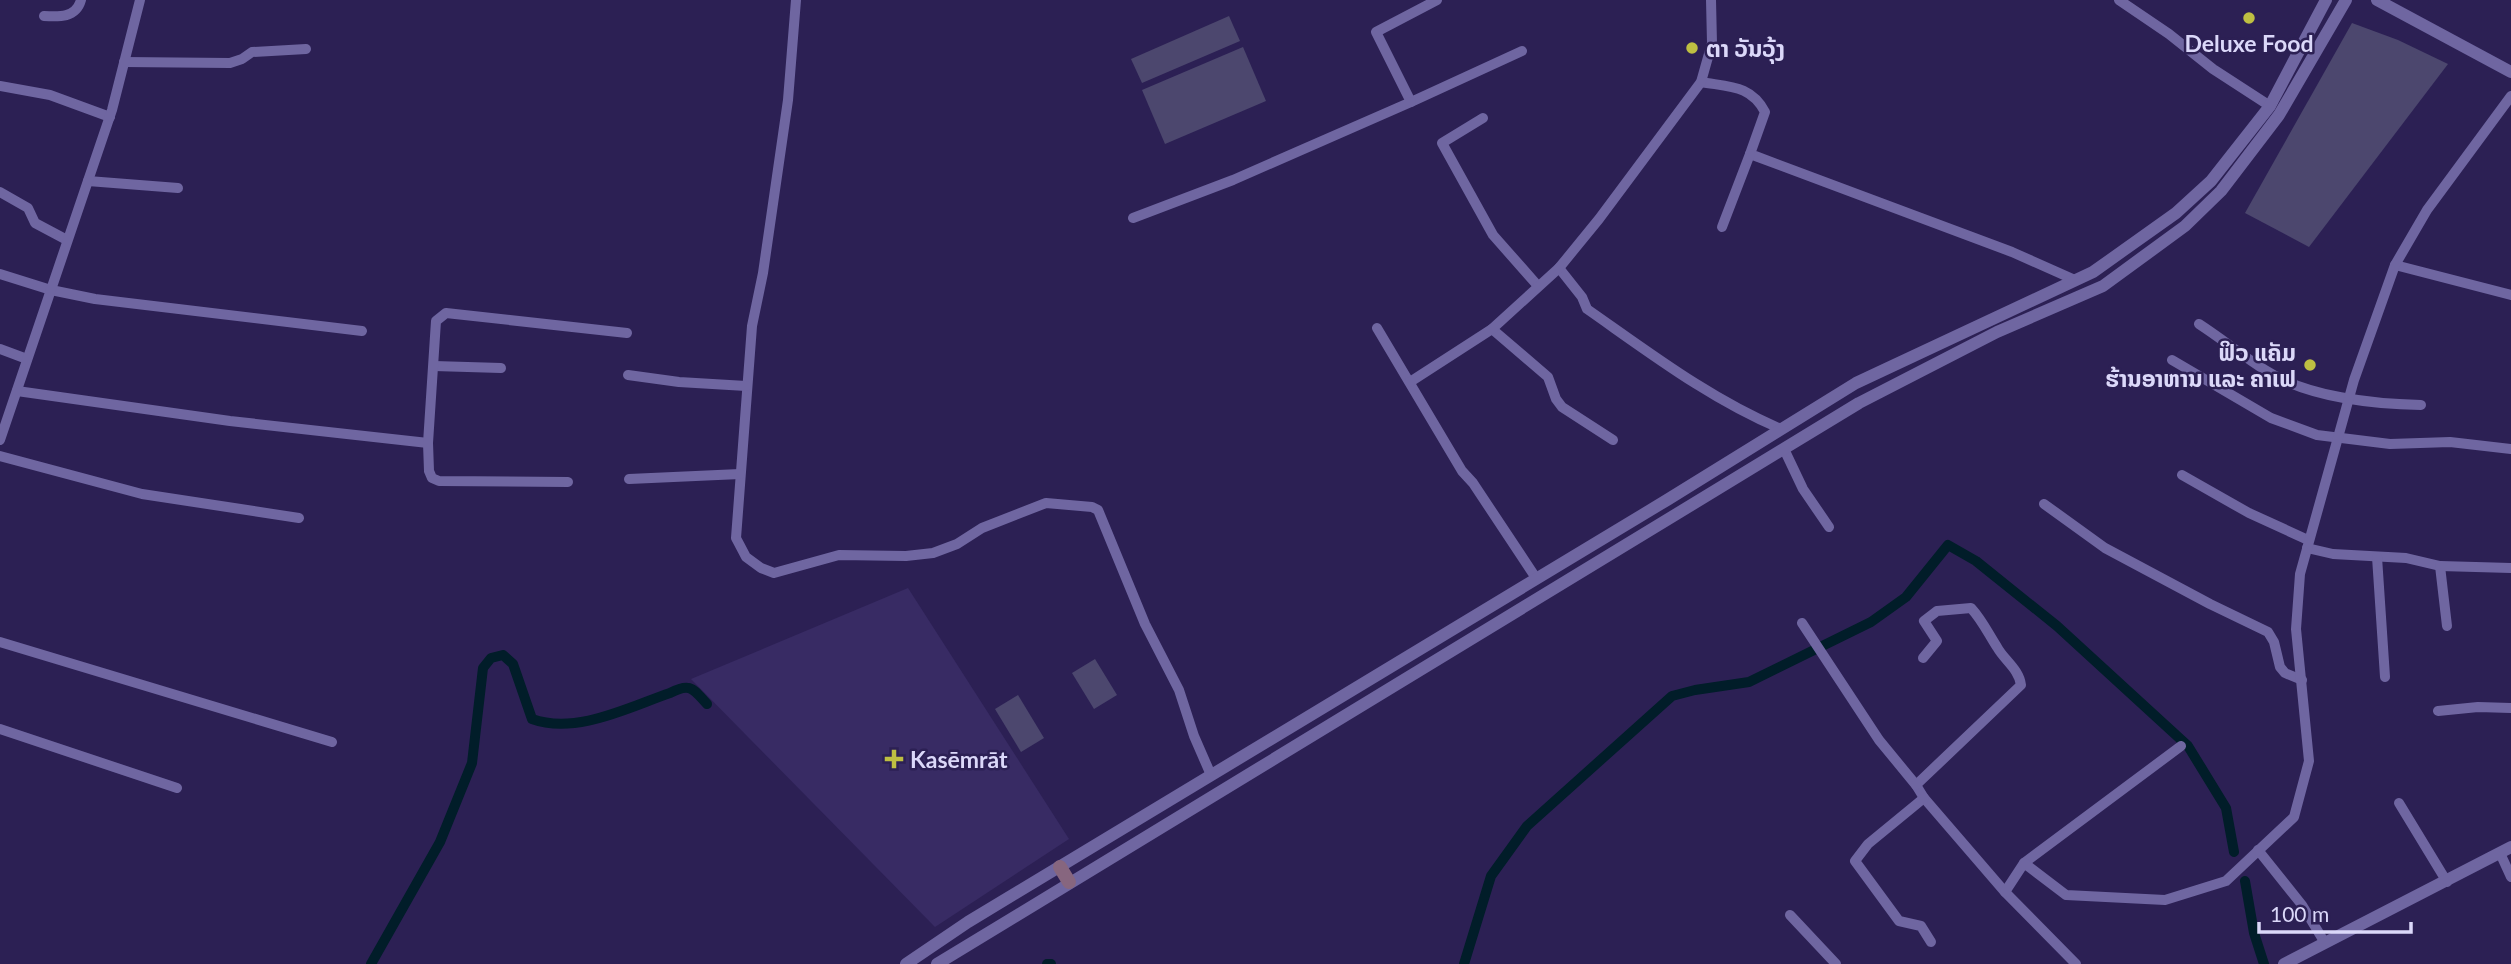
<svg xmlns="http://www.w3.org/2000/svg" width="2511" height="964" font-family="Lato,'Noto Sans Lao',sans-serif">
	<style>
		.built { fill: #382b64 }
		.green { fill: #4c476e }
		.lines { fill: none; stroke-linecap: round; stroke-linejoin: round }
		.canal { stroke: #011d29; stroke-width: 10 }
		.minor { stroke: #6f66a1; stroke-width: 10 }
		.tertiary { stroke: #6f66a1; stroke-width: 12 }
		.secondary { stroke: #87667f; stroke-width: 14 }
		.poi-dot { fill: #bebf42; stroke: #2c2054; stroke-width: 2.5 }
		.labels { text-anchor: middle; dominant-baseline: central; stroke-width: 5; stroke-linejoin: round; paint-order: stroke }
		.poi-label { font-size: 23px; font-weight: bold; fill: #dbd8f9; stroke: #2c2054; text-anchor: start }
	</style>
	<rect width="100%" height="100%" fill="#2c2054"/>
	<!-- built -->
	<polygon class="built" points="908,588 1069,839 935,927 691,679"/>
	<!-- green -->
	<g class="green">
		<polygon points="1229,16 1240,41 1142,83 1131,59"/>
		<polygon points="2352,23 2398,40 2448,64 2309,247 2245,213"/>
		<polygon points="1243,47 1266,101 1165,144 1142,90"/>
		<polygon points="1095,659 1117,695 1094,709 1072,673"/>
		<polygon points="1018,695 1044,738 1021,752 995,709"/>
	</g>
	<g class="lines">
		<!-- canal -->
		<g class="canal">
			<polyline points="2245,881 2254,933 2264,964"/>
			<path d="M371,964L440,842L472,763L483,668L491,658L503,655L513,664L532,719C576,735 629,707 670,693C691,682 693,689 707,704"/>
			<polyline points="1047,964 1051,964"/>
			<polyline points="1464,964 1491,876 1527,826 1672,696 1695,690 1749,682 1871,622 1906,597 1948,545 1976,561 2057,626 2188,746 2226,808 2234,852"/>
		</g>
		<!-- minor -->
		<g class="minor">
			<polyline points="796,0 788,100 763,273 752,326 736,538 746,557 761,568 774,573 839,555 906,556 933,553 957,544 982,528 1046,503 1092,507 1098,510 1145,624 1179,690 1194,736 1211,775"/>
			<polyline points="1437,0 1376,32 1411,102 1522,51"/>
			<polyline points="2119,0 2169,34 2213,69 2270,106"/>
			<path d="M44,16C59,17 76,18 81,0"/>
			<polyline points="124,62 230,63 242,59 252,52 306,49"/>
			<path d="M1701,82C1729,87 1751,85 1765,112L1750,154L2012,252L2075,280"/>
			<polyline points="0,86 50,95 110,117"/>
			<polyline points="1483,118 1442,143 1493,235 1538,286"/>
			<polyline points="88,181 178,188"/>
			<polyline points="0,192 28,208 35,223 67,240"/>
			<polyline points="1133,218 1233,180 1411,102"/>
			<polyline points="1722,227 1750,154"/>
			<polyline points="2395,265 2511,295"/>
			<path d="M1559,268L1582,297L1587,309C1650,353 1710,399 1781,429"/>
			<polyline points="0,274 51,290 95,299 362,331"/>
			<path d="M2199,324C2222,339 2243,356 2265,370C2307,397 2373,404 2421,405"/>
			<polyline points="1377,328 1462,471 1473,483 1536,578"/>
			<polyline points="1492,329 1548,377 1556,399 1562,407 1613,440"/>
			<polyline points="0,349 27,359"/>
			<polyline points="2172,360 2271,418 2317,435 2390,444 2450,442 2511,449"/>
			<polyline points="434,366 501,368"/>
			<polyline points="628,375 679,382 746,386"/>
			<polyline points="1410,382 1492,329 1559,268 1599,219 1701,82 1712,43 1711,0"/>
			<polyline points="17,391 230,421 428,443"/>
			<polyline points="0,440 112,110 140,0"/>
			<polyline points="1784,449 1803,489 1829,527"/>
			<polyline points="0,456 142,494 299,518"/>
			<polyline points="2182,475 2249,513 2308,540"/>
			<polyline points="629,479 740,474"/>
			<polyline points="568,482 439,481 432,478 429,471 428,443 436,321 446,313 627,333"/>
			<polyline points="2044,504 2105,548 2210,604 2268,632 2274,642 2280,667 2285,673 2302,680"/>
			<polyline points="2307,548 2333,554 2406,558 2440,566 2511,568"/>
			<polyline points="2377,557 2385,677"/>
			<polyline points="2440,566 2447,626"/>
			<polyline points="1802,623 1879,740 1916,785 1924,798 2005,892 2076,964"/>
			<polyline points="0,642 332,742"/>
			<polyline points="2438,711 2478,707 2511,708"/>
			<polyline points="0,729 177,788"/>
			<path d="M1916,785L2021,685C2019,669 2004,660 1997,647C1988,633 1982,620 1971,608L1937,611L1924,621L1937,641L1923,658"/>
			<polyline points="1924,798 1868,844 1855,861 1899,921 1921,926 1931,942"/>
			<polyline points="2399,803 2447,882"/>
			<polyline points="2258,850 2302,905 2325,943"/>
			<polyline points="2500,853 2511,877"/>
			<polyline points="2024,863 2181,746"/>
			<polyline points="2005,892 2024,863 2066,895 2165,900 2226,881 2294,817 2309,761 2296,629 2300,574 2354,380 2395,265 2427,210 2511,96"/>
			<polyline points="1790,915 1836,964"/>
		</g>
		<!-- tertiary -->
		<g class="tertiary">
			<polyline points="2377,0 2511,72"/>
			<polyline points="906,964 968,922 1667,500 1856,383 2093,272 2176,213 2211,181 2270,106 2326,0"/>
			<polyline points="937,964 1859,403 1997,332 2103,286 2185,226 2221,191 2279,115 2346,0"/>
			<polyline points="2284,964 2511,847"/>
		</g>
		<!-- secondary -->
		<polyline class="secondary" points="1060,867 1069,882"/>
	</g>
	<!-- markers -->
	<g class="poi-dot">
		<circle cx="2249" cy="18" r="7"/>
		<circle cx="1692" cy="48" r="7"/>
		<circle cx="2310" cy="365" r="7"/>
		<path d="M890.5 748.5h7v7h7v7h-7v7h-7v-7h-7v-7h7z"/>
	</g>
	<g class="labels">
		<!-- poi labels -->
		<g class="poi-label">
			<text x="2249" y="43" text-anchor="middle">Deluxe Food</text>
			<text x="1706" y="48">ຕາ ວັນວຸ້ງ</text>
			<text x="2296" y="352" text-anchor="end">ຟິວ ແຄັມ<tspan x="2296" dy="26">ຮ້ານອາຫານ ແລະ ຄາເຟ</tspan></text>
			<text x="910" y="759">Kasēmrāt</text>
		</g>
	</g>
	<!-- scale -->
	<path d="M2259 922v10h152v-10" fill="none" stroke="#dbd8f9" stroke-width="3.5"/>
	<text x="2270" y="922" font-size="21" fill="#dbd8f9" stroke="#2c2054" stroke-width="5" paint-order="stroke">100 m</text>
</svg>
